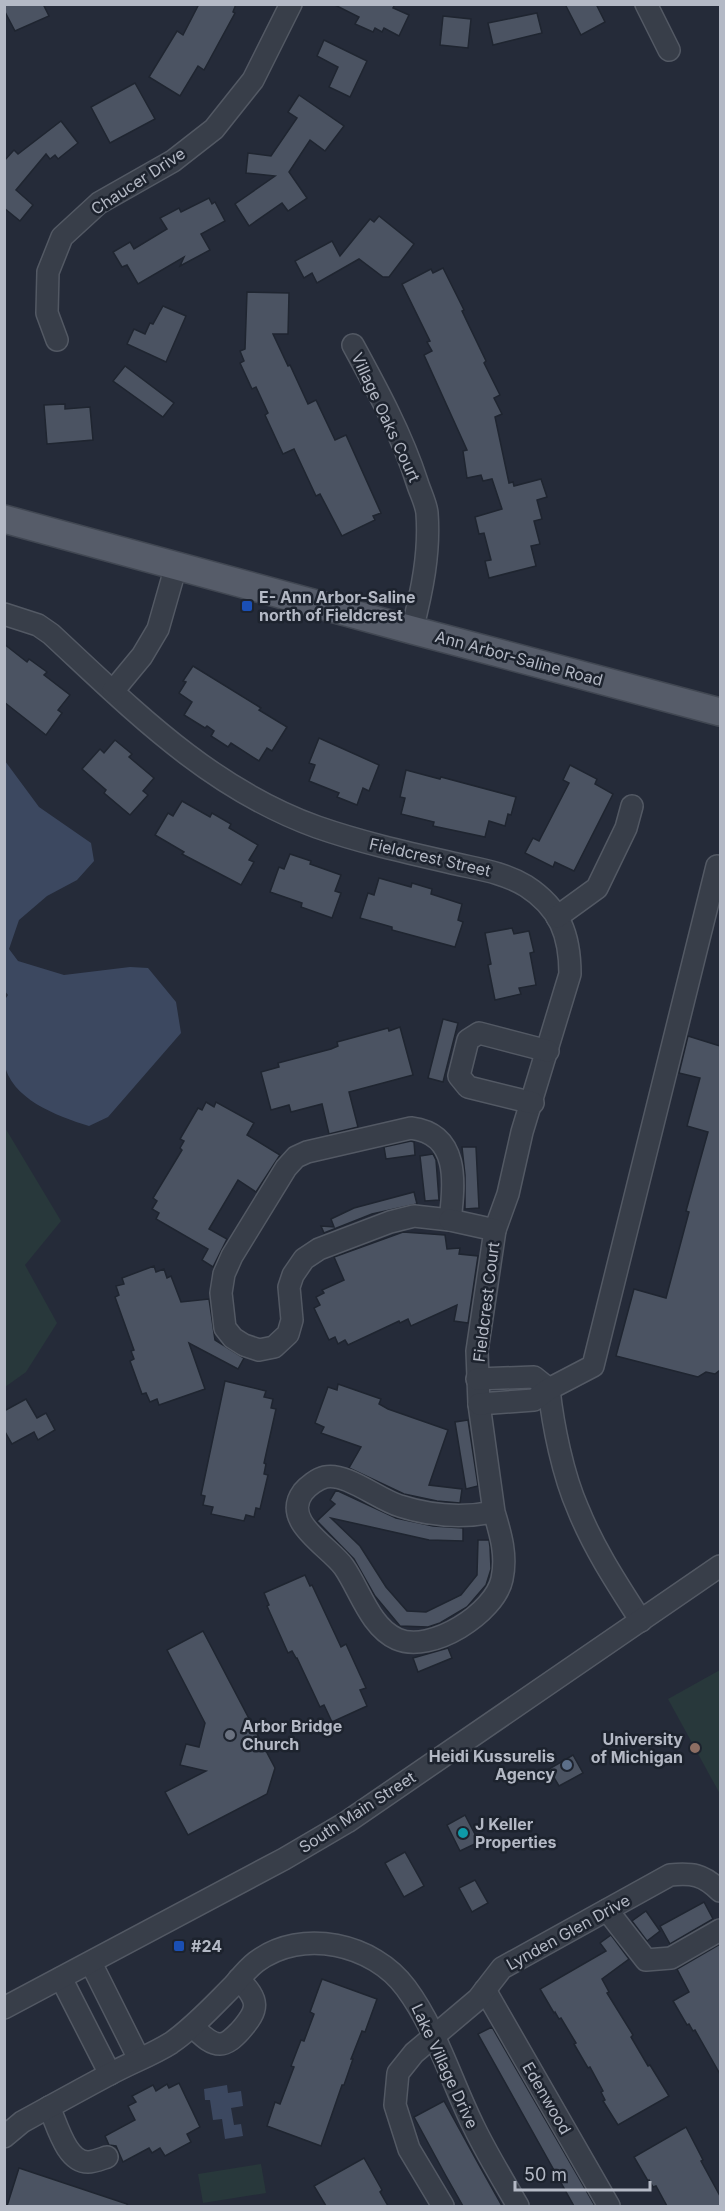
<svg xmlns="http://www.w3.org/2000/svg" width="725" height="2211" font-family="Inter,sans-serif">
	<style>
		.green { fill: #28383b }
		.water { fill: #3c4860 }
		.building { fill: #4b5362; stroke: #1f2530; stroke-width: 1.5 }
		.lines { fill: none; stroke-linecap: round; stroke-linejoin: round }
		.minor-casing { stroke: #535964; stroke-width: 24 }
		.major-casing { stroke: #414752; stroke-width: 30 }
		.minor { stroke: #383e49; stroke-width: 21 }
		.major { stroke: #565c69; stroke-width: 27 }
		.transit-dot { fill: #1a4fb4; stroke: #1d232e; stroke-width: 2 }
		.worship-dot { fill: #6b7280; stroke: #1d232e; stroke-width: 2 }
		.education-dot { fill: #8d6e63; stroke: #1d232e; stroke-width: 2 }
		.service-dot { fill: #5c6f8a; stroke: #1d232e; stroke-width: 2 }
		.culture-dot { fill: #0f9aa8; stroke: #1d232e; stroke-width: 2 }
		.labels { text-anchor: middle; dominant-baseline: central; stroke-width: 5; stroke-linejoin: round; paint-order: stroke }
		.street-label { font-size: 16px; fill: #b4b9c5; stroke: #1d232e }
		.poi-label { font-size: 16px; font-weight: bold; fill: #b4b9c5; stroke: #1d232e; text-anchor: start }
	</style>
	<rect width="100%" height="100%" fill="#252b39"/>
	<!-- green -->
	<g class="green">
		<polygon points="4,1126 61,1221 25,1265 57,1323 26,1372 5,1387"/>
		<polygon points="720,1670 720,1794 668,1699"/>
		<polygon points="261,2164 266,2193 203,2203 198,2174"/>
	</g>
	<!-- water -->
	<g class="water">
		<path d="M5,761L39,807L91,843L94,861L77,880L47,896L19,920L9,949L18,961L64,975L130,967L148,968L176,1002L181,1033L108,1117L89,1126C57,1116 10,1099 4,1062C1,1043 4,1021 4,1001L8,995L4,990Z"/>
		<polygon points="227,2085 228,2093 241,2091 243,2106 231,2108 234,2125 241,2124 243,2136 225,2139 222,2119 213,2120 210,2100 205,2100 204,2089"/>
	</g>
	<!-- building -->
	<g class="building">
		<polygon points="4,4 43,4 49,16 15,31 4,10"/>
		<polygon points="199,4 236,4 233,12 235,13 204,70 198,66 180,96 149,77 177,31 183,35"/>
		<polygon points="333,4 395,4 393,8 409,15 399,36 384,28 382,32 375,28 373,32 355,24 359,17"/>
		<polygon points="565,4 596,4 605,22 581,35"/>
		<polygon points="537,13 542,33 493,45 488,23"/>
		<polygon points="443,16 471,19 468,48 440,45"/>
		<polygon points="324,40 367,61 350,97 329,87 338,67 317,56"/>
		<polygon points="135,83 155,119 110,143 91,107"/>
		<polygon points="299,95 344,126 325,151 310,140 289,172 307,198 288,211 282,203 249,226 235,204 275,176 246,173 248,153 271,156 297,118 288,112"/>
		<polygon points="61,121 78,143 58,159 55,155 50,159 46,154 16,190 33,205 20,221 4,208 4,161 14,150 18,154"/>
		<polygon points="209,198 212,204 215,202 225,221 201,234 210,250 180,266 184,257 138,284 127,265 122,267 113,252 130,242 134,249 167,229 160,218 179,208 181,212"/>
		<polygon points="379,216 414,244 389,277 383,277 359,259 317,283 312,273 304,278 295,261 332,241 340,256 370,219 374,222"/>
		<polygon points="443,268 464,310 462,311 486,361 484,363 500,395 494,398 502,414 495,417 509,483 513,482 514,486 541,479 547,497 537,500 542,519 534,521 540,544 531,546 536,566 489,578 485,561 491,560 484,533 479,534 475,517 502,509 492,479 483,481 481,475 467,478 463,451 467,450 424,355 432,351 427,342 430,341 402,284 431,269 433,273"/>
		<polygon points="247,292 289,293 288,334 273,334 288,366 290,365 308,404 316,400 335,440 346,435 381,513 373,516 375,520 342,536 320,494 316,496 294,449 283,454 265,415 268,413 256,387 252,389 240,363 244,361 240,351 245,349"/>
		<polygon points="163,306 186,316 166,362 127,344 134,329 145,334 150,323 153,324"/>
		<polygon points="125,366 174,403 163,417 113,381"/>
		<polygon points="65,404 65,409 90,407 93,440 47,444 44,405"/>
		<polygon points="4,644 27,662 29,659 47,672 44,675 70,695 58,710 62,713 46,735 4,702"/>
		<polygon points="193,666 261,708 259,710 287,727 272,751 267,748 259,761 231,743 228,747 211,736 214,731 207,726 205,728 184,715 192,702 179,693 186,682 183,681"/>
		<polygon points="319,738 379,765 369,791 363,788 357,805 337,797 339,793 309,781 315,765 309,763"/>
		<polygon points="115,740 132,754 129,757 154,778 143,791 148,795 130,815 104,793 106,790 82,769 100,749 104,753"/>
		<polygon points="570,765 597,779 595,784 613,794 574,871 555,862 553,867 525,853 533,838 539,841 569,783 563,780"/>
		<polygon points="406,770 440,779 441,777 516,797 511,815 508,814 505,826 489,821 485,837 433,826 434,822 401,814 405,798 400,797"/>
		<polygon points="182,801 210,817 212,813 231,824 229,828 258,845 249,860 254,862 241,885 182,854 184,852 155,835 168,813 173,816"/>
		<polygon points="290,854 311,861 310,864 341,875 335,891 341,893 332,918 301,907 302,903 270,892 279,867 284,869"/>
		<polygon points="379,878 411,887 412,883 432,889 431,894 462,904 458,920 463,922 455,947 392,930 392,927 360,918 368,893 374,895"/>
		<polygon points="512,928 514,934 529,931 534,952 530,953 536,985 519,988 521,994 495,1000 488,965 491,964 485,933"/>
		<polygon points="443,1019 458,1023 443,1082 428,1078"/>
		<polygon points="400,1027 413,1075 349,1092 358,1127 329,1134 322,1104 291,1112 289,1105 271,1110 261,1072 279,1067 278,1063 331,1049 338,1046 337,1042 388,1028 389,1031"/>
		<polygon points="688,1036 720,1046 720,1370 715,1374 706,1372 698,1377 616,1356 634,1289 666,1298 689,1212 686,1211 708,1132 687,1126 700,1078 679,1073"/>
		<polygon points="206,1102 214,1107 216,1102 254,1123 247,1135 280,1155 256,1192 238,1180 209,1229 227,1239 213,1267 202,1260 208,1249 156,1219 159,1213 152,1209 157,1201 153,1198 182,1150 180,1148 184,1141 180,1139 198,1108 202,1110"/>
		<polygon points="411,1141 414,1142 415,1155 386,1159 384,1147"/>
		<polygon points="462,1147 476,1147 479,1208 465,1209 465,1175"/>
		<polygon points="433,1154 436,1160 439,1200 425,1201 420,1156"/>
		<polygon points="414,1192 417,1204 372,1214 324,1233 321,1226 334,1227 331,1219 354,1208"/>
		<polygon points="403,1232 445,1235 447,1249 460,1248 459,1254 478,1256 468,1323 454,1321 457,1305 411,1326 408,1319 400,1323 399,1321 348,1345 345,1340 338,1344 335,1337 329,1340 314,1308 320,1305 316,1297 324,1293 322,1290 344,1280 334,1257"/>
		<polygon points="154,1266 156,1272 164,1269 167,1278 171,1276 181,1302 209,1299 215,1340 244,1358 238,1369 189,1343 205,1389 159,1405 157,1399 150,1402 146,1393 142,1394 130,1361 134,1359 131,1351 134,1350 115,1297 119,1295 116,1286 124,1284 122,1278"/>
		<polygon points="225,1381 266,1391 264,1397 273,1399 271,1408 276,1409 264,1463 266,1464 264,1474 268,1475 260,1509 256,1508 254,1517 246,1515 244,1521 211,1514 213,1507 203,1505 205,1496 201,1495"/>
		<polygon points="338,1384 381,1399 379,1404 388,1409 448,1430 429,1485 462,1489 460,1503 437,1501 404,1494 349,1468 361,1447 321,1433 324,1427 315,1423 328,1387 337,1390"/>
		<polygon points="26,1399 37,1418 46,1413 55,1430 38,1440 34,1432 12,1444 4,1430 4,1411"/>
		<polygon points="468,1420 478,1486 466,1489 455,1422"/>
		<polygon points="336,1490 396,1518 433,1526 463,1528 463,1541 429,1540 331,1518 360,1546 386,1587 407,1611 426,1612 461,1595 477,1575 478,1540 489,1540 490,1547 491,1569 486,1585 467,1607 440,1623 428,1627 400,1626 375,1596 354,1559 317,1521 335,1504 330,1500"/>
		<polygon points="305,1575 310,1586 312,1585 341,1647 346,1644 366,1688 360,1690 367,1706 332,1722 324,1705 320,1707 297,1658 296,1658 292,1651 288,1653 267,1606 269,1605 264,1593"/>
		<polygon points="203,1631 275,1768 267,1794 188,1835 165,1792 206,1771 180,1765 186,1744 199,1747 205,1723 167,1650"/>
		<polygon points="448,1648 452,1658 418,1672 413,1658"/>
		<polygon points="573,1755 583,1773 559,1786 549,1769"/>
		<polygon points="465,1815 479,1842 460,1851 447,1825"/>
		<polygon points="405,1852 424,1886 404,1897 385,1863"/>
		<polygon points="475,1880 488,1903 472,1912 459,1888"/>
		<polygon points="704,1902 713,1919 670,1944 660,1926"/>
		<polygon points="646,1911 660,1931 647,1941 632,1921"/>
		<polygon points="611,1935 629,1959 602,1979 609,1992 607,1993 633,2035 631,2037 648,2066 650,2065 669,2096 618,2125 603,2101 605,2100 601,2092 603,2091 590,2067 588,2068 574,2044 576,2043 561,2018 559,2019 555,2012 554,2013 540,1989 606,1951 600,1943"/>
		<polygon points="720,1944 720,2074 695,2030 693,2031 689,2024 687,2025 673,2001 689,1992 677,1969"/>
		<polygon points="322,1979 377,1999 365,2032 362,2031 351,2059 353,2059 344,2085 342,2085 321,2146 267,2126 275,2102 280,2104 294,2067 291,2066 301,2040 304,2041 314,2014 310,2012"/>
		<polygon points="492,2027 595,2206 574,2206 478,2034"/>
		<polygon points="179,2083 200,2127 187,2134 191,2142 165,2156 160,2148 152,2153 149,2148 123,2162 116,2146 109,2145 105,2136 135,2120 128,2106 136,2102 132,2096 153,2085 156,2091 167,2084 169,2088"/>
		<polygon points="444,2101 479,2165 502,2206 463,2206 446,2176 414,2117"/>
		<polygon points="686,2127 703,2160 701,2161 720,2196 720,2206 667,2206 656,2186 653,2187 649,2180 648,2181 634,2157"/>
		<polygon points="364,2158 382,2190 380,2192 388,2206 326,2206 314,2186"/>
		<polygon points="19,2168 127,2204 127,2206 7,2206"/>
	</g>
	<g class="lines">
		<!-- minor casing -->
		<g class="minor-casing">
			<g id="minor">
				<polyline points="646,4 669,50"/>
				<polyline points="57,340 47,313 48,272 62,237 99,203 173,161 214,129 253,80 291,4"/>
				<path d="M353,345C377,389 402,435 417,482C420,492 426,503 427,513C430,553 422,591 412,630"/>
				<path d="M4,614L38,625L51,634C133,710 209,788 317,827C360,842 404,852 448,862C476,869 501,871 526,886C560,908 570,935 570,974L522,1132L508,1194L495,1230"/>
				<polyline points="113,691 142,656 158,629 176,566"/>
				<polyline points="557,917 597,888 626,828 632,806"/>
				<polyline points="533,1103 468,1087 459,1076 468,1040 479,1033 548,1051"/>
				<path d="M411,1128C459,1134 455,1182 450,1220L414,1216L390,1222L319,1249L304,1259L293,1275L289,1287L292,1320L288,1334L274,1347L259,1350L244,1345L233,1338L225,1328L221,1293L224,1274L232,1256L286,1168L296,1157L307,1152Z"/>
				<path d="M450,1220L495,1230L477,1351L479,1404L494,1512C463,1518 431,1516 400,1506C379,1500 346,1472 325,1477C317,1479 308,1486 303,1492C281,1522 329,1546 344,1567C360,1590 370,1627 397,1639C431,1654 495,1613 502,1579C507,1556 501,1535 494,1512"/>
				<polyline points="477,1379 534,1377 549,1389"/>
				<path d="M549,1389C553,1426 563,1475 578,1509C594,1549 618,1585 641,1621"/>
				<polyline points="479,1404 534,1400 549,1389 593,1366 717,866"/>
				<polyline points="607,1910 646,1960 671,1958 720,1930"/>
				<polyline points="91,1963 139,2059"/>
				<polyline points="61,1978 110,2074"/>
				<polyline points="485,1990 609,2206"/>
				<polyline points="4,2008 284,1859 347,1822 720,1566"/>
				<path d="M193,2027C200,2033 209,2044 220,2044C228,2044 235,2036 240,2031C260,2008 259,2001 239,1979"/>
				<path d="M49,2107C57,2124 66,2162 88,2162C94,2162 101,2159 107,2157"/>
				<path d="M4,2137L22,2122C51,2106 80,2090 110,2074C130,2063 152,2055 171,2043C194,2027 214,2005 234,1985C241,1977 247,1969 256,1962C302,1927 374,1944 406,1988C437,2030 451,2081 474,2127C487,2154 503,2180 518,2206"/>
				<path d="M443,2206L409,2149L395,2105L398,2073L414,2053L478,1999L502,1968L670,1875C692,1873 703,1874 720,1891"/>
			</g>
		</g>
		<!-- major casing -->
		<g class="major-casing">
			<polyline id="major" points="4,519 412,630 720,712"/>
		</g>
		<!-- minor -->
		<use href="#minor" class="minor"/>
		<!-- major -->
		<use href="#major" class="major"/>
	</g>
	<!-- markers -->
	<g class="transit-dot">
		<rect x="241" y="600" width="12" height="12" rx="3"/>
		<rect x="173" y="1940" width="12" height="12" rx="3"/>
	</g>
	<circle class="worship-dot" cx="230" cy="1735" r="6"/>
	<circle class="education-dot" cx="695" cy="1748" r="6"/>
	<circle class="service-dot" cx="567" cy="1765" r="6"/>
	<circle class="culture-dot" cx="463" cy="1833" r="6"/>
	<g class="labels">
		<!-- street labels -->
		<g class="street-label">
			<text transform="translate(138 181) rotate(-33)">Chaucer Drive</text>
			<text transform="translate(386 417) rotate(65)">Village Oaks Court</text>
			<text transform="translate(519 658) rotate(15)">Ann Arbor-Saline Road</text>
			<text transform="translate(430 857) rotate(13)">Fieldcrest Street</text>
			<text transform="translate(486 1302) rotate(-83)">Fieldcrest Court</text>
			<text transform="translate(357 1812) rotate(-33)">South Main Street</text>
			<text transform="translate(568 1932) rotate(-29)">Lynden Glen Drive</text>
			<text transform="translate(445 2066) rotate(65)">Lake Village Drive</text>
			<text transform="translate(547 2098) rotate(60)">Edenwood</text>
		</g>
		<!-- poi labels -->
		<g class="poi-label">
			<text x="259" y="597">E- Ann Arbor-Saline<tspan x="259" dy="18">north of Fieldcrest</tspan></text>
			<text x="242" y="1726">Arbor Bridge<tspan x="242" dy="18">Church</tspan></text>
			<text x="683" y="1739" text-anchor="end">University<tspan x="683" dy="18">of Michigan</tspan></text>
			<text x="555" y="1756" text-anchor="end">Heidi Kussurelis<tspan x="555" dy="18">Agency</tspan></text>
			<text x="475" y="1824">J Keller<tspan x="475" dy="18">Properties</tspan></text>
			<text x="191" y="1946">#24</text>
		</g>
	</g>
	<!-- border -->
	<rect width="725" height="2211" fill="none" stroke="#b4b9c5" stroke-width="12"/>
	<!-- scale -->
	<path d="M515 2181v9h135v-9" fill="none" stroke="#b4b9c5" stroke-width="3"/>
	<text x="524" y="2181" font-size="18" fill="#b4b9c5" stroke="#1d232e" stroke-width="4.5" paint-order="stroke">50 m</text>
</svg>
